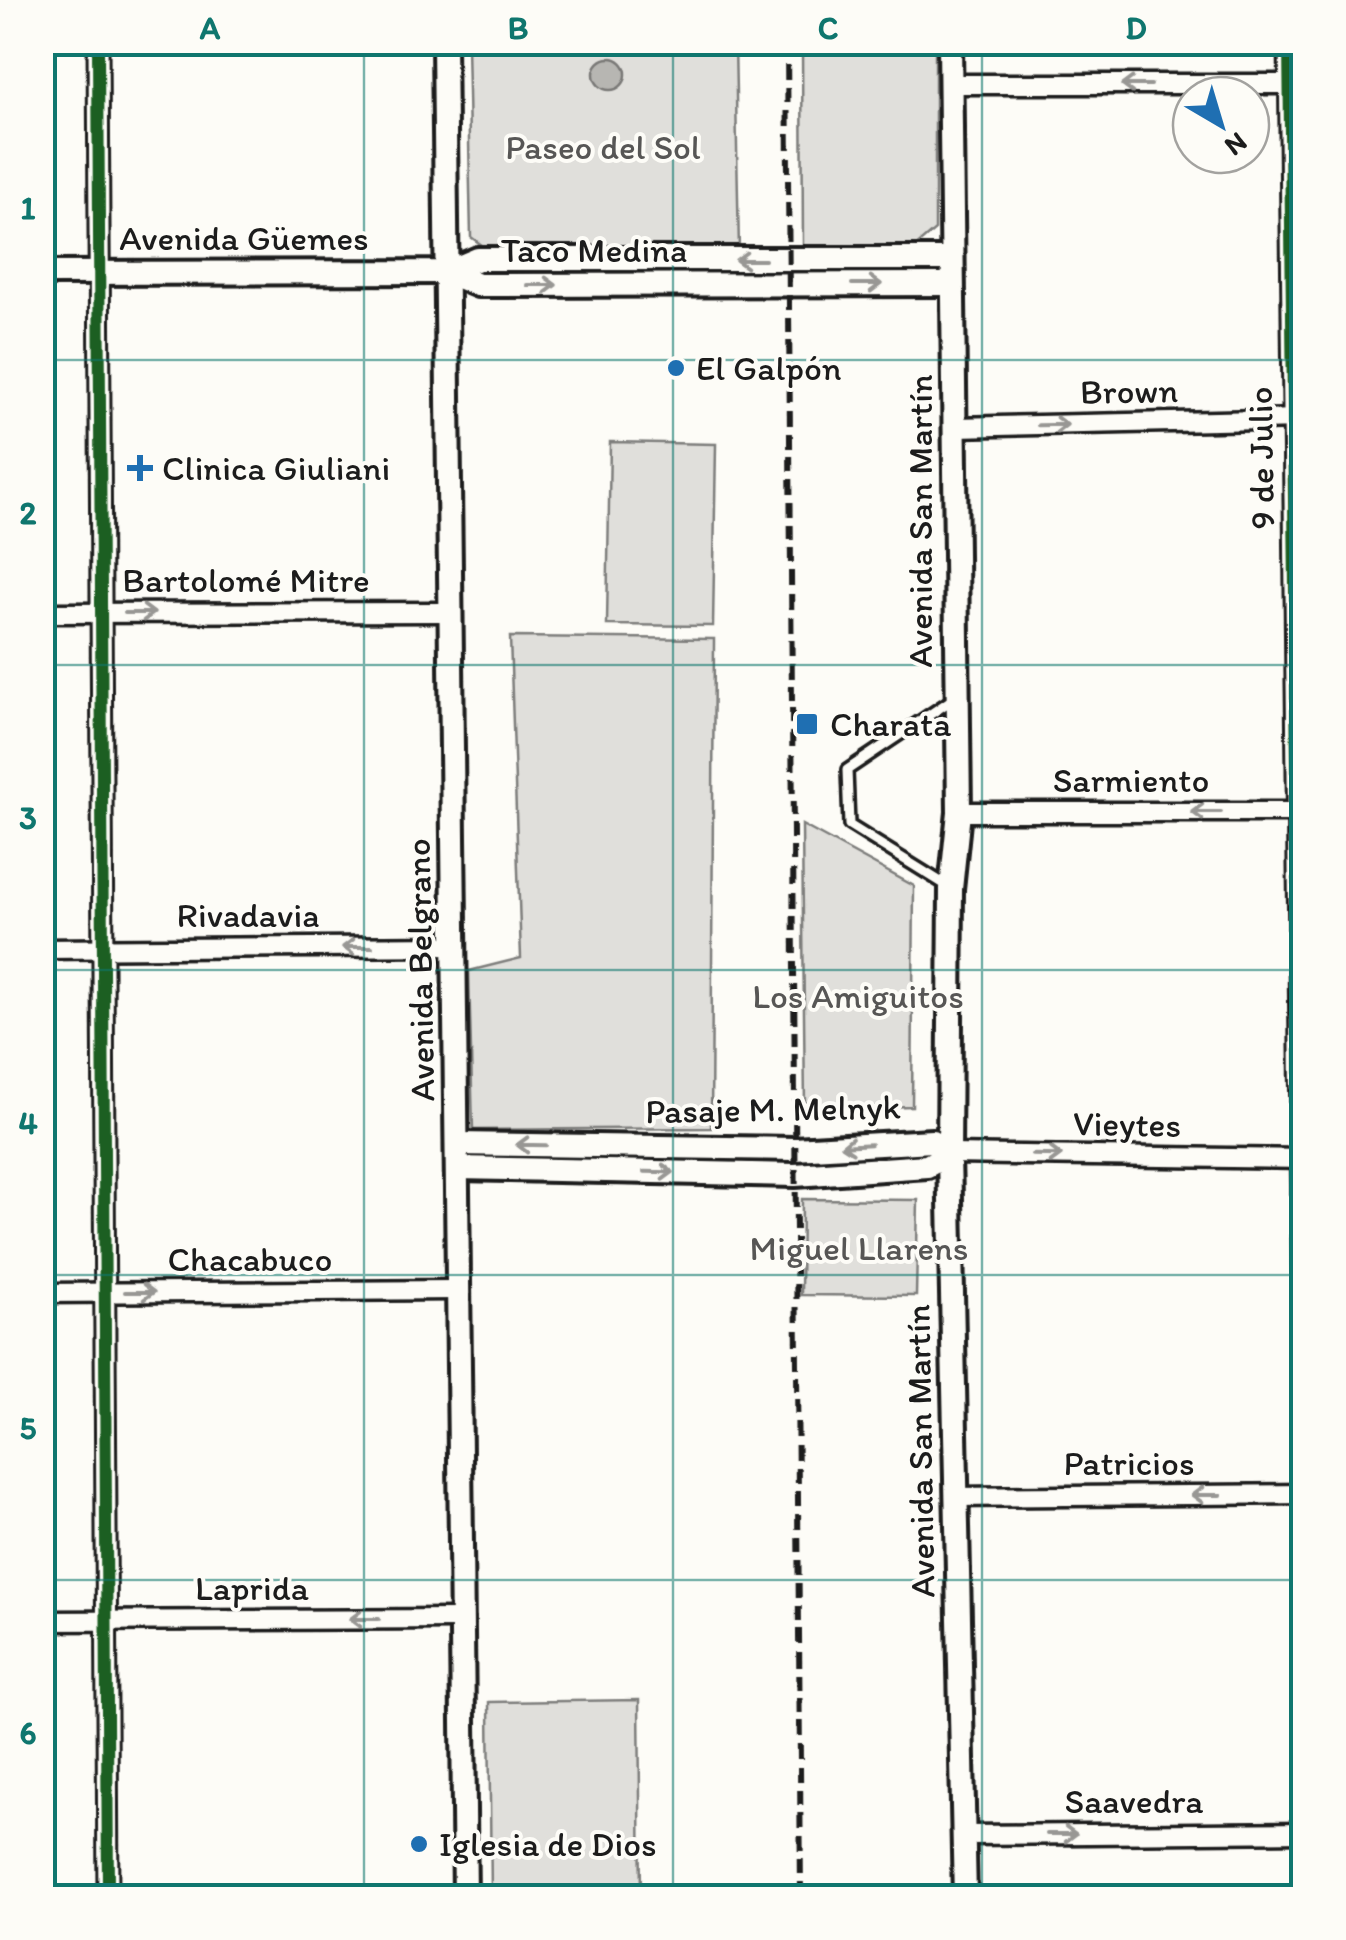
<svg xmlns="http://www.w3.org/2000/svg" width="1346" height="1940" font-family="Itim,sans-serif">
	<style>
		.green { fill: #e0dfdb; stroke: #7e7e7c; stroke-width: 2.5 }
		.water { fill: #b7b6b2; stroke: #797876; stroke-width: 2.5 }
		.lines { fill: none; stroke-linecap: round; stroke-linejoin: round }
		.lane-casing { stroke: #1c1c1c; stroke-width: 16 }
		.street-casing { stroke: #1c1c1c; stroke-width: 25 }
		.secondary-casing { stroke: #1c1c1c; stroke-width: 30 }
		.lane { stroke: #fdfcf7; stroke-width: 9 }
		.street { stroke: #fdfcf7; stroke-width: 18 }
		.secondary { stroke: #fdfcf7; stroke-width: 22 }
		.rail { stroke: #1c1c1c; stroke-width: 6; stroke-dasharray: 15 8; stroke-linecap: butt }
		.cycleway-casing { stroke: #fdfcf7; stroke-width: 19 }
		.cycleway { stroke: #1b5e20; stroke-width: 12 }
		.oneway { stroke: #989794 }
		.grid { fill: none; stroke: #0f766e; stroke-width: 2.5; stroke-opacity: 0.55 }
		.poi-dot { fill: #1f6fb2; stroke: #fdfcf7; stroke-width: 4 }
		.labels { text-anchor: middle; dominant-baseline: central; stroke-width: 8; stroke-linejoin: round; paint-order: stroke }
		.park-label { font-size: 35px; fill: #575655; stroke: #fdfcf7 }
		.street-label { font-size: 35px; fill: #1c1c1c; stroke: #fdfcf7 }
		.poi-label { font-size: 35px; fill: #1c1c1c; stroke: #fdfcf7; text-anchor: start }
		.neatline { fill: none; stroke: #0f766e; stroke-width: 4 }
		.grid-label { font-size: 32px; text-anchor: middle; font-weight: bold; fill: #0f766e }
	</style>
	<rect width="100%" height="100%" fill="#fdfcf7"/>
	<filter id="ink" filterUnits="userSpaceOnUse"><feTurbulence type="fractalNoise" baseFrequency=".01" numOctaves="2"/><feDisplacementMap in="SourceGraphic" scale="20" xChannelSelector="R" yChannelSelector="G"/><feConvolveMatrix kernelMatrix="1 2 1 2 8 2 1 2 1" color-interpolation-filters="sRGB"/></filter>
	<g filter="url(#ink)">
		<!-- green -->
		<g class="green">
			<polygon points="467,43 735,43 739,252 490,251 471,237"/>
			<polygon points="802,43 935,43 935,230 914,248 803,249"/>
			<polygon points="610,442 716,444 713,626 607,625"/>
			<polygon points="510,637 714,639 711,1128 473,1130 469,971 521,958"/>
			<polygon points="802,825 914,886 912,1106 805,1109"/>
			<polygon points="802,1199 918,1200 916,1296 801,1295"/>
			<polygon points="639,1700 641,1897 491,1897 489,1702"/>
		</g>
		<!-- water -->
		<circle class="water" cx="610" cy="74" r="16"/>
		<g class="lines">
			<!-- lane casing -->
			<g class="lane-casing">
				<polyline id="lane" points="949,887 849,825 847,770 956,697"/>
			</g>
			<!-- street casing -->
			<g class="street-casing">
				<g id="street">
					<polyline points="98,42 108,1898"/>
					<polyline points="1289,42 1304,1412"/>
					<polyline points="951,84 1304,84"/>
					<polyline points="956,427 1300,419"/>
					<polyline points="42,613 451,612"/>
					<polyline points="959,812 1304,812"/>
					<polyline points="42,949 454,946"/>
					<polyline points="949,1154 1304,1159"/>
					<polyline points="42,1293 458,1290"/>
					<polyline points="955,1497 1304,1494"/>
					<polyline points="42,1621 462,1619"/>
					<polyline points="965,1835 1304,1832"/>
				</g>
			</g>
			<!-- secondary casing -->
			<g class="secondary-casing">
				<g id="secondary">
					<polyline points="444,42 465,1898"/>
					<polyline points="950,42 959,812 951,889 949,1154 965,1898"/>
					<polyline points="447,272 478,285 952,284"/>
					<polyline points="42,273 447,272 478,259 952,259"/>
					<polyline points="457,1144 794,1149 932,1141 949,1154 927,1166 795,1175 457,1168"/>
				</g>
			</g>
			<!-- lane -->
			<use href="#lane" class="lane"/>
			<!-- street -->
			<use href="#street" class="street"/>
			<!-- secondary -->
			<use href="#secondary" class="secondary"/>
			<!-- rail -->
			<polyline class="rail" points="787,42 801,1898"/>
			<!-- cycleway casing -->
			<g class="cycleway-casing">
				<g id="cycleway">
					<polyline points="98,42 108,1898"/>
					<polyline points="1289,42 1304,1412"/>
				</g>
			</g>
			<!-- cycleway -->
			<use href="#cycleway" class="cycleway"/>
		</g>
		<!-- one-way arrows -->
		<defs><path id="oneway-shaft" d="M-6 0H5M1.5-3L5.5 0L1.5 3" fill="none" stroke-width="1.6" stroke-linecap="round" stroke-linejoin="round" transform="scale(2.5)"/></defs>
		<g class="oneway">
			<use href="#oneway-shaft" transform="translate(1136 85) rotate(-180)"/>
			<use href="#oneway-shaft" transform="translate(750 260) rotate(-180)"/>
			<use href="#oneway-shaft" transform="translate(867 284)"/>
			<use href="#oneway-shaft" transform="translate(542 285)"/>
			<use href="#oneway-shaft" transform="translate(1053 425) rotate(-1)"/>
			<use href="#oneway-shaft" transform="translate(140 613)"/>
			<use href="#oneway-shaft" transform="translate(1206 812) rotate(-180)"/>
			<use href="#oneway-shaft" transform="translate(357 947) rotate(180)"/>
			<use href="#oneway-shaft" transform="translate(531 1145) rotate(-179)"/>
			<use href="#oneway-shaft" transform="translate(856 1145) rotate(177)"/>
			<use href="#oneway-shaft" transform="translate(1047 1155) rotate(1)"/>
			<use href="#oneway-shaft" transform="translate(659 1172) rotate(1)"/>
			<use href="#oneway-shaft" transform="translate(140 1292)"/>
			<use href="#oneway-shaft" transform="translate(1206 1495) rotate(180)"/>
			<use href="#oneway-shaft" transform="translate(364 1619) rotate(180)"/>
			<use href="#oneway-shaft" transform="translate(1062 1834)"/>
		</g>
	</g>
	<!-- grid -->
	<path class="grid" d="M364,42V1898M673,42V1898M982,42V1898M42,360H1304M42,665H1304M42,970H1304M42,1275H1304M42,1580H1304"/>
	<!-- markers -->
	<g class="poi-dot">
		<circle cx="676" cy="368" r="10"/>
		<path d="M135 453h10v10h10v10h-10v10h-10v-10h-10v-10h10z"/>
		<rect x="795" y="712" width="24" height="24" rx="5"/>
		<circle cx="419" cy="1844" r="10"/>
	</g>
	<g class="labels">
		<!-- park labels -->
		<g class="park-label">
			<text x="603" y="147">Paseo del Sol</text>
			<text x="858" y="996">Los Amiguitos</text>
			<text x="859" y="1248">Miguel Llarens</text>
		</g>
		<!-- street labels -->
		<g class="street-label">
			<text x="244" y="238">Avenida Güemes</text>
			<text x="594" y="250">Taco Medina</text>
			<text transform="translate(1129 391) rotate(-1)">Brown</text>
			<text transform="translate(1261 458) rotate(-91)">9 de Julio</text>
			<text transform="translate(920 521) rotate(-90)">Avenida San Martín</text>
			<text x="246" y="580">Bartolomé Mitre</text>
			<text x="1131" y="780">Sarmiento</text>
			<text x="248" y="915">Rivadavia</text>
			<text transform="translate(420 970) rotate(-91)">Avenida Belgrano</text>
			<text transform="translate(773 1109) rotate(-1)">Pasaje M. Melnyk</text>
			<text transform="translate(1127 1124) rotate(1)">Vieytes</text>
			<text x="250" y="1259">Chacabuco</text>
			<text transform="translate(920 1451) rotate(-91)">Avenida San Martín</text>
			<text x="1129" y="1463">Patricios</text>
			<text x="252" y="1588">Laprida</text>
			<text x="1134" y="1801">Saavedra</text>
		</g>
		<!-- poi labels -->
		<g class="poi-label">
			<text x="696" y="368">El Galpón</text>
			<text x="162" y="468">Clinica Giuliani</text>
			<text x="830" y="724">Charata</text>
			<text x="439" y="1844">Iglesia de Dios</text>
		</g>
	</g>
	<!-- margin -->
	<rect width="1346" height="1940" fill="none" stroke="#fdfcf7" stroke-width="110"/>
	<!-- north arrow -->
	<g transform="translate(1221 125) rotate(142)"><circle r="48" fill="#fdfcf7" stroke="#a3a29f" stroke-width="2.5"/>
	<path d="M0-8L18 38L0 25L-18 38Z" fill="#1f6fb2"/>
	<text y="-15" font-size="28" font-weight="bold" text-anchor="middle" fill="#1c1c1c">N</text>
	</g>
	<rect x="55" y="55" width="1236" height="1830" class="neatline"/>
	<g class="grid-label">
		<text x="210" y="39">A</text>
		<text x="518" y="39">B</text>
		<text x="828" y="39">C</text>
		<text x="1136" y="39">D</text>
		<text x="28" y="219">1</text>
		<text x="28" y="524">2</text>
		<text x="28" y="829">3</text>
		<text x="28" y="1134">4</text>
		<text x="28" y="1439">5</text>
		<text x="28" y="1744">6</text>
	</g>
</svg>
